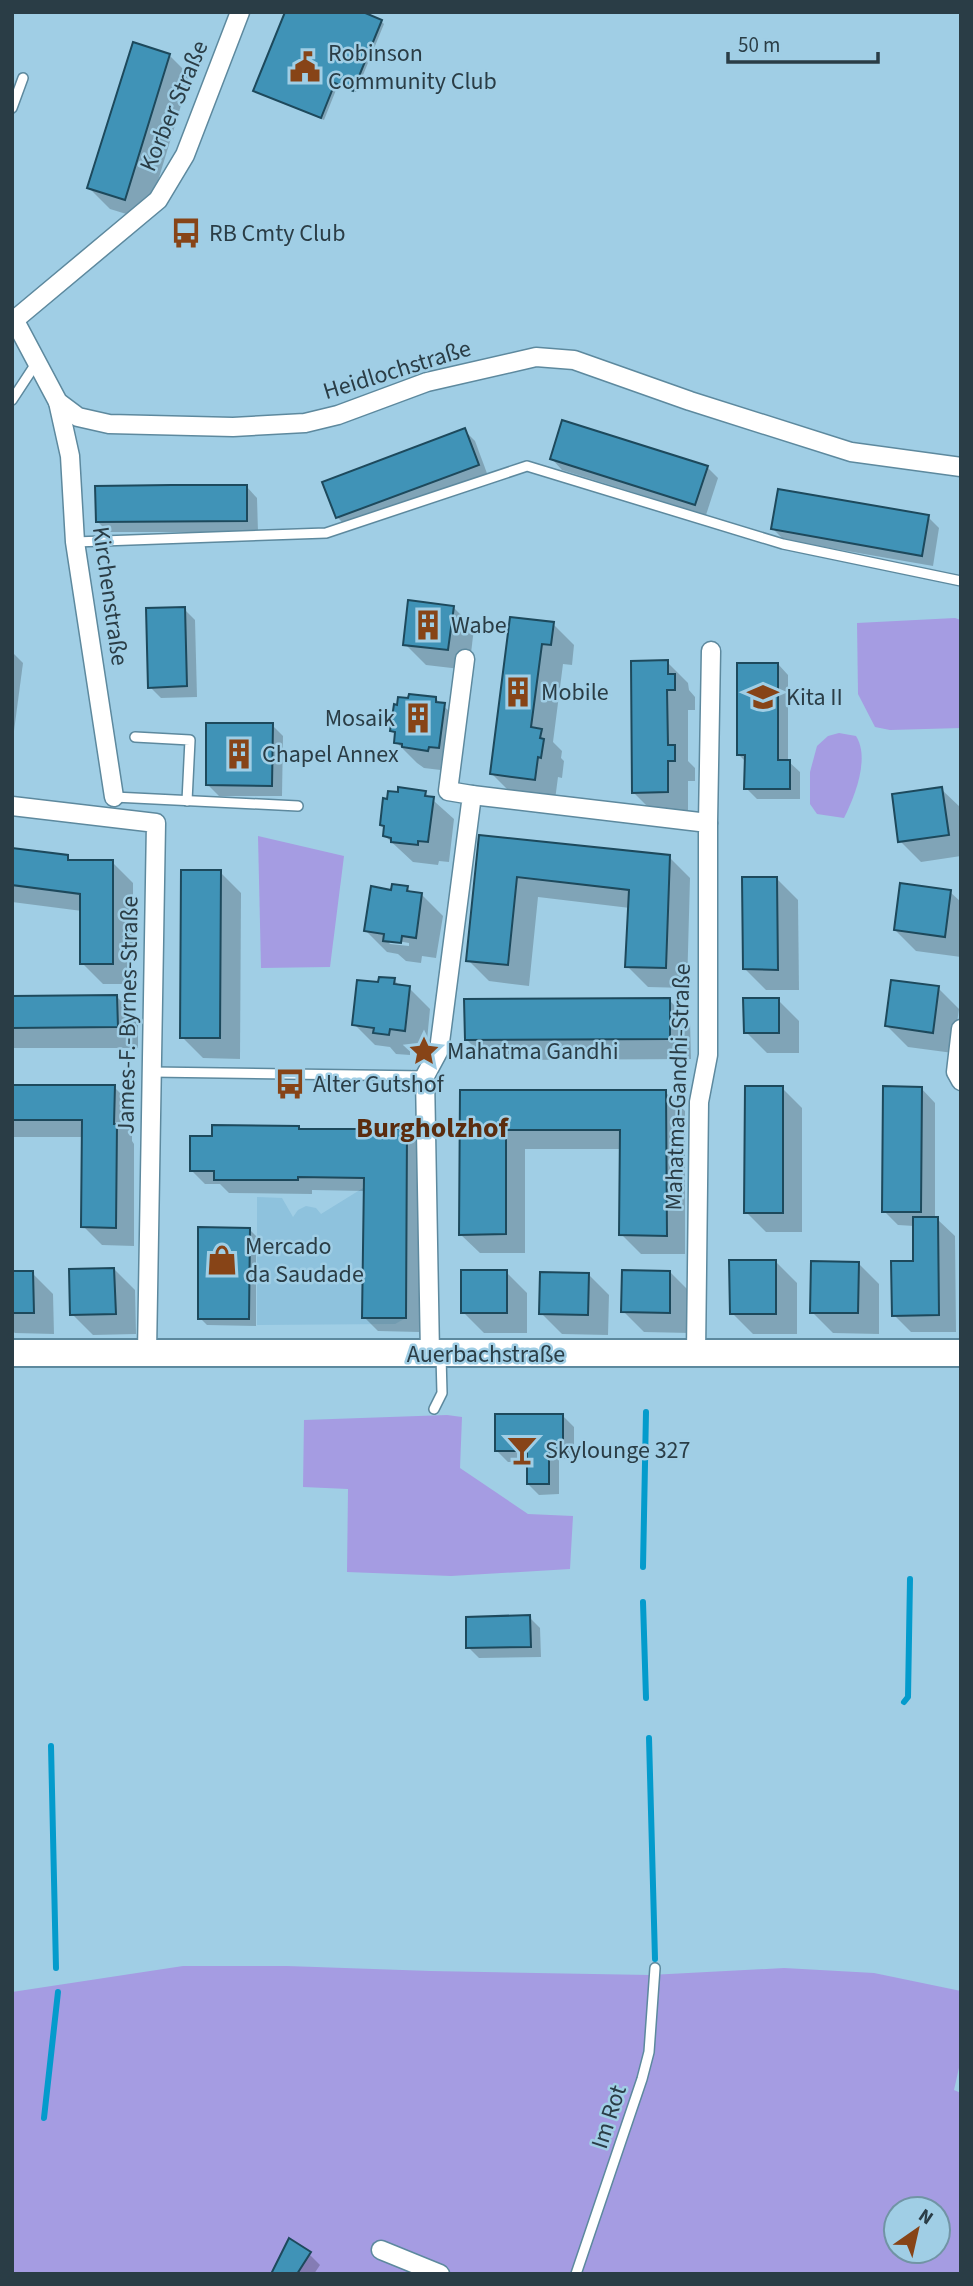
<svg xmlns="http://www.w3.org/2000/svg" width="973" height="2286" font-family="'Source Sans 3',sans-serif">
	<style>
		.built { fill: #8ec2dd }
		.green { fill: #a59ce2; fill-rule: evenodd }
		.shadow { fill: #0003; fill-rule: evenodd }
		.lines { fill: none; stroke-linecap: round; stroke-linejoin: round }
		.stream { stroke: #049bcc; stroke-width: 6 }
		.building { fill: #4093b7; stroke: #1d495c; stroke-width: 2 }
		.service-casing { stroke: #5d899e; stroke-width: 12 }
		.minor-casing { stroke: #5d899e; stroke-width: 21 }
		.secondary-casing { stroke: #5d899e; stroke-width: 30 }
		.service { stroke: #fff; stroke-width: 9 }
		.minor { stroke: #fff; stroke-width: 18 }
		.secondary { stroke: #fff; stroke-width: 26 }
		.labels { text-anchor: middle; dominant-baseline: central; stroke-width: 5; stroke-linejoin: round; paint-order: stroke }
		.poi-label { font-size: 24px; fill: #2a3d46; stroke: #a0cee5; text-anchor: start }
		.street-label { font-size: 24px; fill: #2a3d46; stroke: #a0cee5 }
		.quarter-label { font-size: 28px; font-weight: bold; fill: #5b2c0e; stroke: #a0cee5 }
	</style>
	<rect width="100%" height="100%" fill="#a0cee5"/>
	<!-- built -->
	<polygon class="built" points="364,1178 407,1178 406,1318 395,1324 257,1325 257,1197 282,1198 293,1217 298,1210 306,1206 316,1208 321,1214 363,1188"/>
	<!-- green -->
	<g class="green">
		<polygon points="955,618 961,620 961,728 890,730 875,727 858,694 857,623"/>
		<path d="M839,733L856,736C870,758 855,796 844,818L817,814L810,804V772L817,746L828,736Z"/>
		<polygon points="258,836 344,856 330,967 261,968"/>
		<polygon points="447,1415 462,1417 460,1468 528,1514 573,1516 570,1569 451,1576 347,1572 348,1489 303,1487 304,1420"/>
		<path d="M183,1966H287L431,1971L650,1975L784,1968L874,1973L961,1991V2059L954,2090L961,2093V2274H12V1992ZM896,2209H938V2251H896Z"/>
	</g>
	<!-- shadow -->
	<g class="shadow">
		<polygon points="381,21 384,24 356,92 338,85 324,120 255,91"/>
		<polygon points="169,55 190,76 146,220 110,209 89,188"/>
		<polygon points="464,430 475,441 488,476 348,528 337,517"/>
		<polygon points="552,459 707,467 718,478 706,515 562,470"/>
		<polygon points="247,487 257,498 258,532 108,532 97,521"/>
		<polygon points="928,517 939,528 933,566 784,540 773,529"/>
		<polygon points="453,607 474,628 469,670 426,665 405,644"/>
		<polygon points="184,609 195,620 197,697 161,698 150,687"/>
		<polygon points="511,619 553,624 574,645 572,665 563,664 553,742 562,751 561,758 564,761 562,778 558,777 555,800 513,795 492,774"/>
		<polygon points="12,652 23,663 12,746"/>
		<polygon points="667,662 688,683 689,690 695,697 695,710 688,710 688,761 695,768 695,781 688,781 688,813 654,813 633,792"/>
		<polygon points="778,664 788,675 788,761 800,772 800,799 757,799 746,788 746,762 738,754"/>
		<polygon points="436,699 465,726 449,771 424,768 417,763 396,742 396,735 392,730 399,707"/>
		<polygon points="272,725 283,736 282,796 219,796 208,785"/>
		<polygon points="941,789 961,808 961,856 921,862 900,841"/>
		<polygon points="425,793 454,819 449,862 439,861 438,865 413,862 385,836 386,828 381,824"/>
		<polygon points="480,837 669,857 690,878 687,988 648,987 627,966 630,908 538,897 529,986 489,981 468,960"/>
		<polygon points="12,850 67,857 72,862 112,862 133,883 133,984 103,984 82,963 82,911 12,902"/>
		<polygon points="220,872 241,893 240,1059 203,1058 182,1037"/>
		<polygon points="777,879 798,900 799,990 766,990 745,969"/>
		<path d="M407,888L412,893L422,895L443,916L436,958L422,956L421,963L406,961L398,954L387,952L366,931L393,892ZM386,939L409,943V946L390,944Z"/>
		<polygon points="950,892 961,902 961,957 916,951 895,930"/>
		<polygon points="394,980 401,987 409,988 430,1009 426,1051 410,1049 410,1055 396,1054 390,1047 375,1045 354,1024"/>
		<polygon points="938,988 959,1009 953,1053 908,1047 887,1026"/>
		<polygon points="12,997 117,997 138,1018 138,1048 12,1048"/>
		<polygon points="669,1000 690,1021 691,1059 487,1060 466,1039"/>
		<polygon points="778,1000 799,1021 799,1053 767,1053 746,1032"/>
		<polygon points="12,1087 114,1087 132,1105 132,1141 134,1144 134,1246 102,1245 83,1226 84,1137 12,1137"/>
		<polygon points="782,1088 802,1108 802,1232 766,1232 746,1212"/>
		<polygon points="921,1088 935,1103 935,1219 937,1219 955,1236 956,1332 911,1332 894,1315 915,1263 914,1226 898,1225 884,1211"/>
		<polygon points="462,1092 665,1092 685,1111 685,1254 641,1254 621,1234 622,1149 525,1149 525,1253 480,1253 460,1234"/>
		<polygon points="298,1128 301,1130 406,1131 420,1145 419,1332 378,1331 364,1317 365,1191 312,1190 312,1194 229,1193 220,1184 205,1184 191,1170 214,1138"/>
		<polygon points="249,1229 256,1236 256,1326 207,1325 200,1318"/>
		<polygon points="776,1262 797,1283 797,1334 753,1334 732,1313"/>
		<polygon points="858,1263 879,1284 879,1334 833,1333 812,1312"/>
		<polygon points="114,1269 135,1290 136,1334 93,1335 72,1314"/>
		<polygon points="506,1272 527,1293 527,1333 484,1333 463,1312"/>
		<polygon points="670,1272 691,1293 690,1333 644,1332 623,1311"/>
		<polygon points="12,1273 32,1273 53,1294 54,1334 15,1333 12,1331"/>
		<polygon points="588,1274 609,1295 608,1335 562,1334 541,1313"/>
		<polygon points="563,1416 574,1427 574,1459 559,1459 559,1494 539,1495 528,1484 528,1462 508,1462 497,1451"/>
		<polygon points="529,1617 540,1628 541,1657 479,1658 468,1647"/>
		<polygon points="289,2240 309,2254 320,2265 314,2274 273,2274"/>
	</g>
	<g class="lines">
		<!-- stream -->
		<g class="stream">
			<polyline points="643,1567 646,1412"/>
			<polyline points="643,1602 646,1698"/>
			<polyline points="904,1702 908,1697 910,1579"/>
			<polyline points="649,1738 655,1959"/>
			<polyline points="51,1746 56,1968"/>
			<polyline points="44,2118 58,1992"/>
		</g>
	</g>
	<!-- building -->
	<g class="building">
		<polygon points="285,12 363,12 382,20 353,91 335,83 321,118 253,91"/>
		<polygon points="133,42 170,54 125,200 87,188"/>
		<polygon points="562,420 708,466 695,505 550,459"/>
		<polygon points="465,428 479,465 336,518 322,482"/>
		<polygon points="171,485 247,485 247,521 96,522 95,486"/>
		<polygon points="778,489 929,515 922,556 771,529"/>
		<polygon points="408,600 454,606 448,650 403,645"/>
		<polygon points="185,607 187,686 148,688 146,608"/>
		<polygon points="510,617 554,622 551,645 542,644 531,727 542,729 540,738 544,739 541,758 538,757 535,780 490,774"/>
		<polygon points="668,660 668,674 675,674 675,690 667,690 668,745 675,745 675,761 668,761 668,792 632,793 631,661"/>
		<polygon points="737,663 778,663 778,760 790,760 790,789 744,789 745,755 737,755"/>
		<polygon points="409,694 436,697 436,702 445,703 439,748 429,747 428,751 402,747 402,744 394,743 395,732 390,731 394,704 397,705 398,697 408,698"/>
		<polygon points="206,723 273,723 272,786 206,785"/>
		<polygon points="398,787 426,791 425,796 434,797 428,842 418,841 418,845 391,842 391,838 383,836 384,826 380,825 383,798 387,799 388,791 398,792"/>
		<polygon points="942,787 949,835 898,842 892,794"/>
		<polygon points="479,835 670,855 666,968 625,967 629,890 517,877 508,965 466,961"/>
		<polygon points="12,848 68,855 68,860 113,860 113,964 80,964 80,894 12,885"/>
		<polygon points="181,870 221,870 220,1038 180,1038"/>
		<polygon points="742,877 777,877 778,970 743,969"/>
		<polygon points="900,883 951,890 945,937 894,930"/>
		<polygon points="392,884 408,886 407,891 422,893 416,938 402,936 401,943 383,941 384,934 364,931 371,886 391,890"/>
		<polygon points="379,977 395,978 394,984 410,986 405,1031 390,1029 389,1035 373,1033 374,1028 352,1025 357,980 378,982"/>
		<polygon points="891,980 939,986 933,1033 885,1026"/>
		<polygon points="117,995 118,1027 12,1028 12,996"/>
		<polygon points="670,998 670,1039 465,1040 464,999"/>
		<polygon points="743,998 779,998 779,1033 744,1033"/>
		<polygon points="12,1085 115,1085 114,1124 117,1124 116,1228 81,1227 82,1120 12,1120"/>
		<polygon points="745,1086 783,1086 783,1213 744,1213"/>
		<polygon points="883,1086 922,1087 921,1212 882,1212"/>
		<polygon points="460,1090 666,1090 667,1236 619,1235 620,1130 506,1130 506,1234 459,1235"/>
		<polygon points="212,1125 299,1126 299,1129 407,1129 406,1318 362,1318 364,1178 298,1177 298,1180 214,1180 214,1171 190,1171 190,1136 212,1136"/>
		<polygon points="913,1217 938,1217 939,1315 892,1316 891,1261 913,1261"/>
		<polygon points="198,1227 250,1228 249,1319 198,1319"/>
		<polygon points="729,1260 776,1260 776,1314 730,1314"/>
		<polygon points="811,1261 859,1262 858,1313 810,1313"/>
		<polygon points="114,1268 116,1314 70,1315 69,1269"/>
		<rect x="461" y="1270" width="46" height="43"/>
		<polygon points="622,1270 670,1271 670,1313 621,1312"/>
		<polygon points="12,1271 33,1271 34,1313 12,1313"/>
		<polygon points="540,1272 589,1273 588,1315 539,1314"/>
		<polygon points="495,1414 563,1414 563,1448 549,1449 549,1484 527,1484 527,1451 495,1451"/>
		<polygon points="530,1615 531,1647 466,1648 466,1617"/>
		<polygon points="289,2238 311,2252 297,2274 271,2274"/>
	</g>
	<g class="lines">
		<!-- service casing -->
		<g class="service-casing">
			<g id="service">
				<polyline points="12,108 23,78"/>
				<polyline points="12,400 37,362"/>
				<polyline points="75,542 326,533 527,466 783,544 961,581"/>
				<polyline points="135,737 190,740 187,801"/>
				<polyline points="114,797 298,806"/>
				<polyline points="152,1072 425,1076"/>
				<polyline points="434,1409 442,1393 441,1356"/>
				<polyline points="576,2274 642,2079 649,2052 655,1968"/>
			</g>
		</g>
		<!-- minor casing -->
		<g class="minor-casing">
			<g id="minor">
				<polyline points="15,321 58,402 78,417 109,424 233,427 305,423 338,415 427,382 536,357 574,360 690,401 851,452 961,467"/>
				<polyline points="12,322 158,200 185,155 240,12"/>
				<polyline points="58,402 70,456 75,542 114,797"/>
				<polyline points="472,795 708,823 708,1055 699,1102 696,1353"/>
				<polyline points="12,806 156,823 147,1352"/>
				<polyline points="708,823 711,651"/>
				<polyline points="961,1029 956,1072 961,1081"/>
				<polyline points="430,1354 425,1076 439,1050 472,795 448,791 465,659"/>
				<polyline points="381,2250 440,2274"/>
			</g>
		</g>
		<!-- secondary casing -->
		<g class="secondary-casing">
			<polyline id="secondary" points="12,1353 961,1353"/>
		</g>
		<!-- service -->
		<use href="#service" class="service"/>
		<!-- minor -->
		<use href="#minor" class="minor"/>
		<!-- secondary -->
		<use href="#secondary" class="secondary"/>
	</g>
	<!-- icons -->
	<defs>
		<g id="civic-bare" transform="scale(2.415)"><path d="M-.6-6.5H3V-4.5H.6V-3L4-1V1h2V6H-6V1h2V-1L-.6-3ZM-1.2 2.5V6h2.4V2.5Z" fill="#874417" stroke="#a0cee5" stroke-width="2.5" paint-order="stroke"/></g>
		<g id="bus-bare" transform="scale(2.415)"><path d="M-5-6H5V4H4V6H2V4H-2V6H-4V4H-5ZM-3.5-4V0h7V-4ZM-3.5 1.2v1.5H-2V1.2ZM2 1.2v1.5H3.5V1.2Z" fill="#874417" stroke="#a0cee5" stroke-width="2.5" paint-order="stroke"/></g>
		<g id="building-bare" transform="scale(2.415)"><path d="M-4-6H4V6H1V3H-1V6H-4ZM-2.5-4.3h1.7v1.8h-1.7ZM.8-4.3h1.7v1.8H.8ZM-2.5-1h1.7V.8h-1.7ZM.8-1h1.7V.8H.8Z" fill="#874417" stroke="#a0cee5" stroke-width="2.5" paint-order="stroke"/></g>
		<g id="school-bare" transform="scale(2.415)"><path d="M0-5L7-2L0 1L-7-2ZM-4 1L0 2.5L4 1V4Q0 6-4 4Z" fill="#874417" stroke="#a0cee5" stroke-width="2.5" paint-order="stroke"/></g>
		<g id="sight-bare" transform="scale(2.415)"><path d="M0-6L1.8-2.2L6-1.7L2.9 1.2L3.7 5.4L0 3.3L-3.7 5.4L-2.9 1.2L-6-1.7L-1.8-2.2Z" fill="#874417" stroke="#a0cee5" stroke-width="2.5" paint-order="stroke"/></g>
		<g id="shop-bare" transform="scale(2.415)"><path d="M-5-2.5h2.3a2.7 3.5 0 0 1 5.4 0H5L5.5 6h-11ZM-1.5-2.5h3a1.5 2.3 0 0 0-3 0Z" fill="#874417" stroke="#a0cee5" stroke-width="2.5" paint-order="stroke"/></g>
		<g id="bar-bare" transform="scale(2.415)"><path d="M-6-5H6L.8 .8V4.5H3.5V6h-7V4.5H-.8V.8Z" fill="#874417" stroke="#a0cee5" stroke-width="2.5" paint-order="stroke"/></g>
	</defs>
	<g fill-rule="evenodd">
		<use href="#civic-bare" x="305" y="67"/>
		<use href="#bus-bare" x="186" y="233"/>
		<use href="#building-bare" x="428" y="625"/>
		<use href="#building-bare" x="518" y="692"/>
		<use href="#school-bare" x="763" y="697"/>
		<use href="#building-bare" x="418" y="718"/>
		<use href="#building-bare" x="239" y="754"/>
		<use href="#sight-bare" x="424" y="1051"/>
		<use href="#bus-bare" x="290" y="1084"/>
		<use href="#shop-bare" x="222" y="1260"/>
		<use href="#bar-bare" x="522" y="1450"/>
	</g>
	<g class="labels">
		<!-- poi labels -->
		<g class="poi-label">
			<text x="328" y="53">Robinson<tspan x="328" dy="28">Community Club</tspan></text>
			<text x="209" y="233">RB Cmty Club</text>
			<text x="451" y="625">Wabe</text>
			<text x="541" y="692">Mobile</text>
			<text x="786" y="697">Kita II</text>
			<text x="395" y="718" text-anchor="end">Mosaik</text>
			<text x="262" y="754">Chapel Annex</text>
			<text x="447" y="1051">Mahatma Gandhi</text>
			<text x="313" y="1084">Alter Gutshof</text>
			<text x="245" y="1246">Mercado<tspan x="245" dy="28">da Saudade</tspan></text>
			<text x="545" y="1450">Skylounge 327</text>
		</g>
		<!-- street labels -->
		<g class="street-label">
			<text transform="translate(174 106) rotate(-67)">Korber Straße</text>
			<text transform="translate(397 370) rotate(-17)">Heidlochstraße</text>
			<text transform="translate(110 596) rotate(82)">Kirchenstraße</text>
			<text transform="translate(128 1015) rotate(-89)">James-F.-Byrnes-Straße</text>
			<text transform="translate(678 1087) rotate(-88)">Mahatma-Gandhi-Straße</text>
			<text x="486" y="1354">Auerbachstraße</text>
			<text transform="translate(609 2117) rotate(-72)">Im Rot</text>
		</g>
		<!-- quarter labels -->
		<g class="quarter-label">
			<text x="432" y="1128">Burgholzhof</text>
		</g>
	</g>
	<!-- border -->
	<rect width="973" height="2286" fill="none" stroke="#2a3d46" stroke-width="28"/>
	<!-- north arrow -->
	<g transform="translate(917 2230) rotate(34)"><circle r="33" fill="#a0cee5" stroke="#7194a5" stroke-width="2"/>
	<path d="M0-5L12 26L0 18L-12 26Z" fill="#874417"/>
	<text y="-10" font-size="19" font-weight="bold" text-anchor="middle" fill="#2a3d46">N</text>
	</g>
	<!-- scale -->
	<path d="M728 52v10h150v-10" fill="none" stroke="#2a3d46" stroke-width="3.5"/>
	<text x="738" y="52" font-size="21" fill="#2a3d46" stroke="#a0cee5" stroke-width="5" paint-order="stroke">50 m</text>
</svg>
